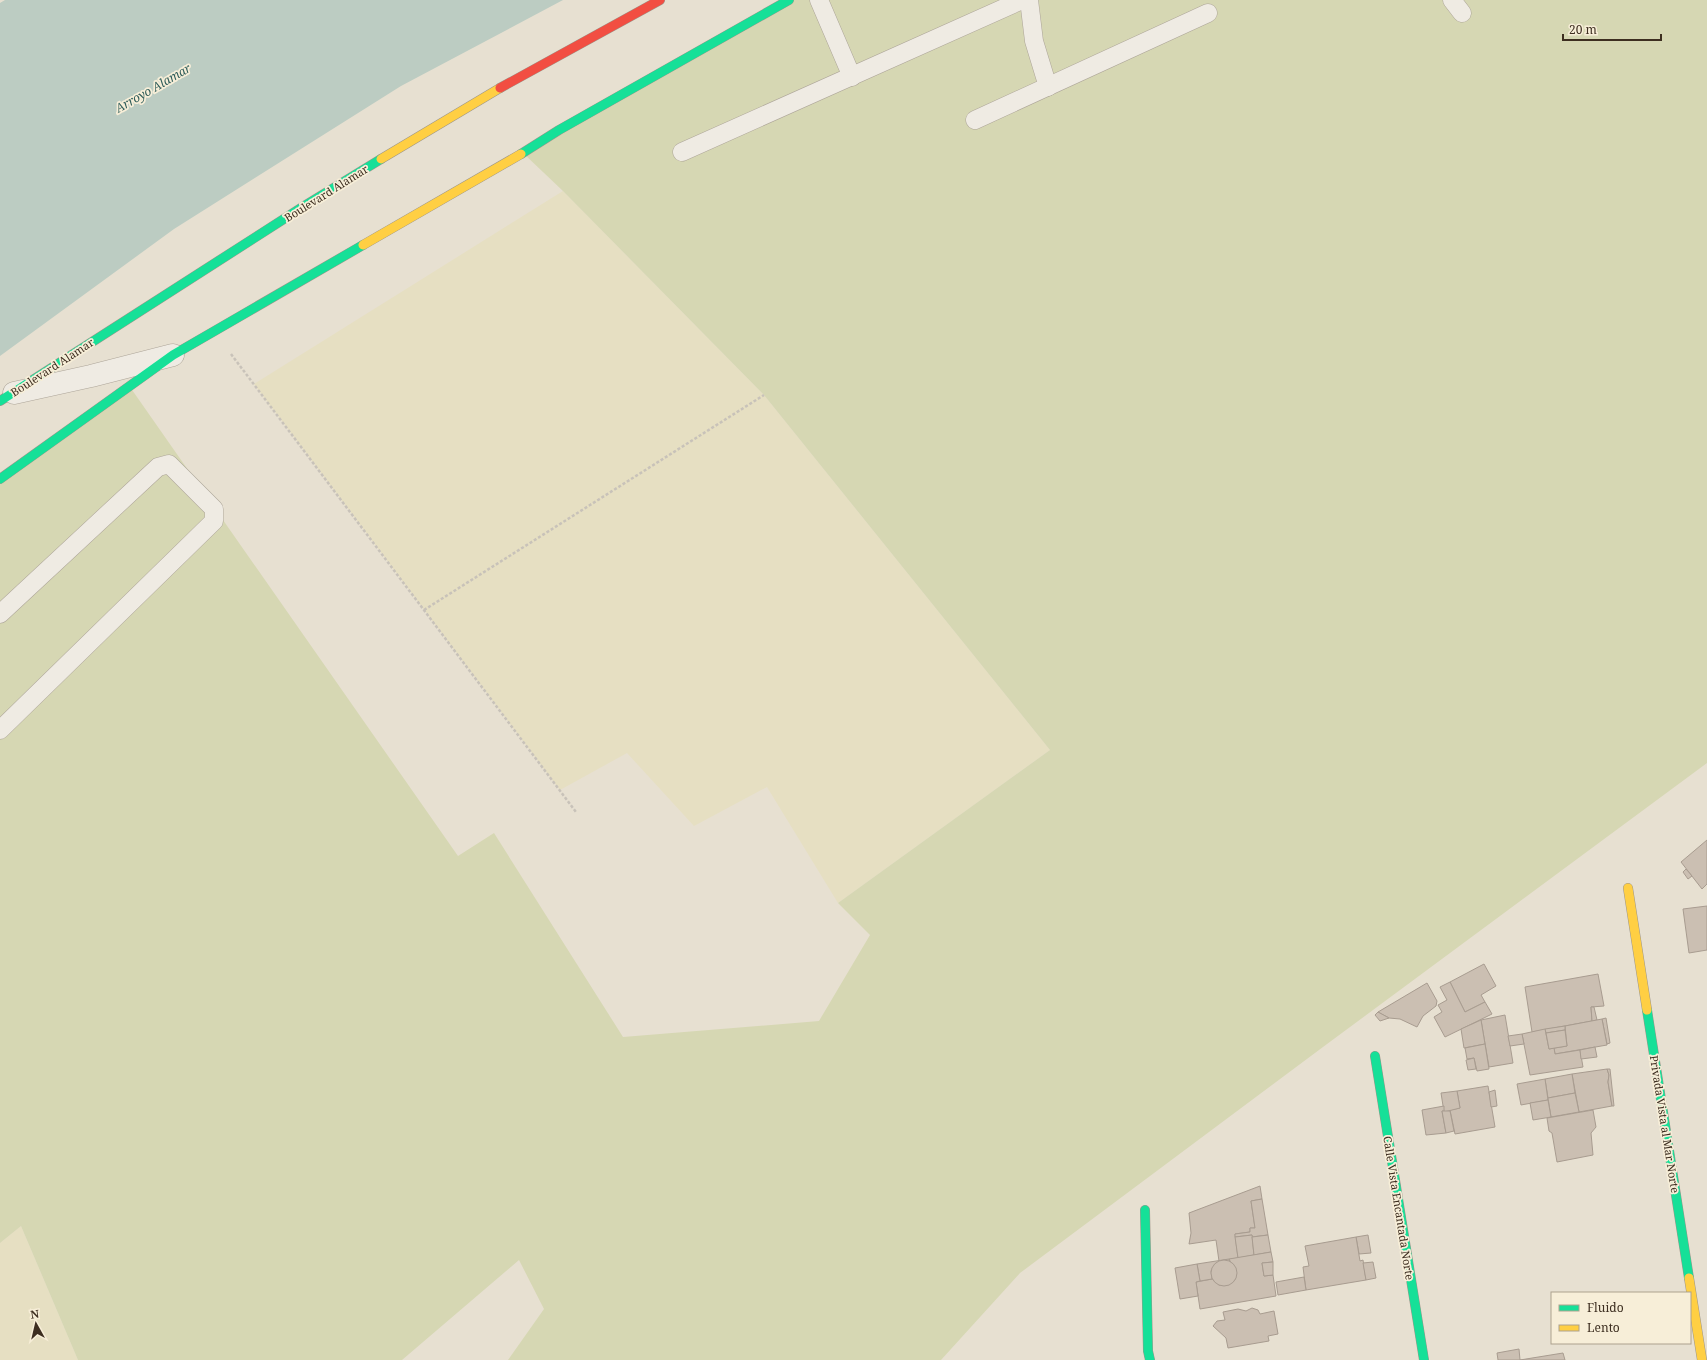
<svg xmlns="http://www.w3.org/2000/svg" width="1707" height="1360" font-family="'Noto Serif',serif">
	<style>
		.farmland { fill: #e6dfc2 }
		.green { fill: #d6d7b3 }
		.water { fill: #bcccc2 }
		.building { fill: #cbbfb2; stroke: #a89c90 }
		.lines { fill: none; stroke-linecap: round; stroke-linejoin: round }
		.lane-casing { stroke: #ada599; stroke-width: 19 }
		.street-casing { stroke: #ada599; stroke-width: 23 }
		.fast-casing { stroke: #9c958a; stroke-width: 10 }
		.slow-casing { stroke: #9c958a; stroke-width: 10 }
		.jam-casing { stroke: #9c958a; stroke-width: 10 }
		.path { stroke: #c8c2b9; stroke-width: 2.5; stroke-dasharray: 3 2; stroke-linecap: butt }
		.lane { stroke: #efebe3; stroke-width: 18 }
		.street { stroke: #efebe3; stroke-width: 22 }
		.fast { stroke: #16e098; stroke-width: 9 }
		.slow { stroke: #ffcf43; stroke-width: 9 }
		.jam { stroke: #f24e42; stroke-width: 9 }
		.labels { text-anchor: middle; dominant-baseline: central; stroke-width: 3.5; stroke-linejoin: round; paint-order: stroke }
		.street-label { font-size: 11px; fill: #3d2e20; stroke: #f7eed8 }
		.water-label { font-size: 12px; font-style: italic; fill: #2f5d5a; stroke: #f7eed8 }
	</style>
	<rect width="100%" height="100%" fill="#e7e0d1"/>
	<!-- farmland -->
	<g class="farmland">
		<polygon points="563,191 764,395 1050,750 838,903 767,787 694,826 627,753 560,790 254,384"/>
		<polygon points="21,1226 78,1360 0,1360 0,1243"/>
	</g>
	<!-- green -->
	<polygon class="green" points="789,0 1707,0 1707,763 1323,1047 1020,1273 941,1360 508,1360 544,1309 519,1260 402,1360 78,1360 21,1226 0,1243 0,479 130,387 458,856 494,833 623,1037 819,1021 870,935 838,903 1050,750 764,395 563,191 523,153"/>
	<!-- water -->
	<polygon class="water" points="5,0 563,0 401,86 174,229 0,356 0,3"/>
	<!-- building -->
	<g class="building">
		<polygon points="1707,840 1707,884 1702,889 1681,862"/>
		<polygon points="1686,869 1692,876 1688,879 1683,872"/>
		<polygon points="1707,906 1707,950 1689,953 1683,909"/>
		<polygon points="1484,964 1496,986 1481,995 1485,1002 1465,1012 1450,982"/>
		<polygon points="1598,974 1604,1006 1591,1007 1592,1021 1532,1032 1525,987"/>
		<polygon points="1450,982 1465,1012 1485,1002 1492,1014 1445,1037 1434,1017 1442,1012 1438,1005 1447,1000 1440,987"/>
		<polygon points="1427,983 1437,1001 1436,1006 1423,1016 1417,1027 1400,1019 1389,1018 1378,1012"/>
		<polygon points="1591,1007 1594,1007 1597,1020 1592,1021"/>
		<polygon points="1378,1012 1389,1018 1380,1021 1375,1015"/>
		<polygon points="1505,1015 1513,1063 1489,1067 1481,1020"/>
		<polygon points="1606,1018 1610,1043 1607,1044 1602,1019"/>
		<polygon points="1602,1019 1607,1045 1555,1054 1554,1048 1567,1046 1565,1026"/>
		<polygon points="1481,1020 1485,1044 1464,1048 1461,1029"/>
		<polygon points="1565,1026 1565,1030 1546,1033 1545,1029"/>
		<polygon points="1545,1029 1549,1049 1554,1048 1555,1054 1580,1050 1583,1067 1530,1075 1522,1034"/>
		<polygon points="1565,1030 1567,1046 1549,1049 1546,1033"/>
		<polygon points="1522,1034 1524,1044 1510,1046 1508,1036"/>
		<polygon points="1485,1044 1489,1069 1477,1071 1474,1058 1467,1059 1465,1048"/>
		<polygon points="1595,1047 1597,1057 1581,1059 1580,1050"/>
		<polygon points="1474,1058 1476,1069 1468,1070 1466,1060"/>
		<polygon points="1607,1069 1609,1075 1608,1082 1612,1106 1579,1112 1572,1074"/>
		<polygon points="1607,1069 1610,1069 1614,1106 1612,1106 1608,1082 1609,1075"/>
		<polygon points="1572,1074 1575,1093 1548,1098 1545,1079"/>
		<polygon points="1545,1079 1548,1100 1521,1105 1517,1084"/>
		<polygon points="1488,1086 1495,1127 1455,1134 1450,1110 1460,1108 1457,1091"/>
		<polygon points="1495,1090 1497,1106 1491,1107 1489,1092"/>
		<polygon points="1457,1091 1460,1108 1444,1112 1441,1093"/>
		<polygon points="1575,1093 1579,1112 1551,1117 1548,1098"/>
		<polygon points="1548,1100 1551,1117 1533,1120 1530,1103"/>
		<polygon points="1444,1106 1444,1111 1442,1111 1446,1133 1426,1135 1422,1110"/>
		<polygon points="1593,1110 1596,1127 1591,1133 1593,1155 1557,1162 1552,1133 1549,1131 1547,1118"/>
		<polygon points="1442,1111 1450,1111 1454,1131 1446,1133"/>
		<polygon points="1260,1186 1262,1199 1251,1201 1255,1228 1250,1228 1250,1232 1235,1234 1238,1258 1219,1261 1216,1240 1189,1244 1191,1233 1189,1213"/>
		<polygon points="1262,1199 1268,1235 1252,1237 1252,1235 1235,1237 1235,1234 1250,1232 1250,1228 1255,1228 1251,1201"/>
		<polygon points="1252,1235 1254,1255 1238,1258 1235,1237"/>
		<polygon points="1268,1235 1271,1252 1254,1255 1252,1237"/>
		<polygon points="1368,1235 1371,1253 1359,1254 1356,1237"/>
		<polygon points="1356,1237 1360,1261 1363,1260 1366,1280 1306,1290 1303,1267 1309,1266 1305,1246"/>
		<polygon points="1271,1252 1273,1262 1262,1263 1264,1276 1273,1275 1276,1296 1200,1309 1196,1282 1212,1279 1219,1285 1228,1285 1235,1280 1236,1272 1229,1259"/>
		<polygon points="1229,1259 1230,1263 1224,1261 1220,1261 1213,1267 1211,1271 1212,1279 1200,1281 1197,1264"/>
		<circle cx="1224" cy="1273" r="13"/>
		<polygon points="1273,1262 1273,1275 1264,1276 1262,1263"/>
		<polygon points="1373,1262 1376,1278 1366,1280 1363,1263"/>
		<polygon points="1197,1264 1200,1281 1196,1282 1198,1296 1180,1299 1175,1268"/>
		<polygon points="1304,1277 1306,1290 1278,1295 1276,1282"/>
		<polygon points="1252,1308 1258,1310 1260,1314 1274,1311 1278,1334 1268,1336 1269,1341 1228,1348 1226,1338 1213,1326 1217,1321 1225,1320 1223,1312 1238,1309 1246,1311"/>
		<polygon points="1519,1349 1520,1360 1498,1360 1497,1353"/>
		<polygon points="1563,1353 1565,1360 1520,1360"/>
	</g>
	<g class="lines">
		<!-- lane casing -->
		<g class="lane-casing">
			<g id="lane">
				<polyline points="819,0 852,77"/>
				<polyline points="1029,0 1034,41 1048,87"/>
				<polyline points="1452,0 1462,13"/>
				<polyline points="975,120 1208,13"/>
				<polyline points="682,152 1022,0"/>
				<polyline points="0,614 158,467 169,464 214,509 214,521 0,730"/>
			</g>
		</g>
		<!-- street casing -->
		<g class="street-casing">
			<polyline id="street" points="14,393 91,376 173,355"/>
		</g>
		<!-- fast casing -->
		<g class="fast-casing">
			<g id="fast">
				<polyline points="521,154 559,130 789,0"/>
				<polyline points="0,401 301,208 381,159"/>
				<polyline points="0,479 173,355 363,245"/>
				<polyline points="1647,1010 1689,1278"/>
				<polyline points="1375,1056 1424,1360"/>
				<polyline points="1145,1210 1148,1351 1150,1360"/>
			</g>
		</g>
		<!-- slow casing -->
		<g class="slow-casing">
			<g id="slow">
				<polyline points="381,159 500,88"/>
				<polyline points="363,245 521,154"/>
				<polyline points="1628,888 1647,1010"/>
				<polyline points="1689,1278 1702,1360"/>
			</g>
		</g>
		<!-- jam casing -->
		<g class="jam-casing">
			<polyline id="jam" points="500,88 660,0"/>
		</g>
		<!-- path -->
		<g class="path">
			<polyline points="231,354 576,812"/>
			<polyline points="424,610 764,395"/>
		</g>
		<!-- lane -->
		<use href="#lane" class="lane"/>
		<!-- street -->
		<use href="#street" class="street"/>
		<!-- fast -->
		<use href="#fast" class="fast"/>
		<!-- slow -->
		<use href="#slow" class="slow"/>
		<!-- jam -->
		<use href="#jam" class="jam"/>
	</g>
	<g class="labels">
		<!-- street labels -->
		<g class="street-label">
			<text transform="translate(326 193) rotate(-32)">Boulevard Alamar</text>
			<text transform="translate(52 367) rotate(-33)">Boulevard Alamar</text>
			<text transform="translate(1665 1124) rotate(81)">Privada Vista al Mar Norte</text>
			<text transform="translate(1399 1208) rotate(81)">Calle Vista Encantada Norte</text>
		</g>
		<!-- water labels -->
		<g class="water-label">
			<text transform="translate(153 88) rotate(-30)">Arroyo Alamar</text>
		</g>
	</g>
	<!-- legend -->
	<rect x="1551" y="1292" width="140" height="52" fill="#f7eed8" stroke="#ada18e"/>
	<rect x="1559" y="1305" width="20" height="6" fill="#16e098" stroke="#ada18e"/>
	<text x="1587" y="1312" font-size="12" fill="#3d2e20">Fluido</text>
	<rect x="1559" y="1325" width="20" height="6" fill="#ffcf43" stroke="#ada18e"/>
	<text x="1587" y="1332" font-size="12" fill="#3d2e20">Lento</text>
	<!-- north arrow -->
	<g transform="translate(36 1324) rotate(352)" stroke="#f7eed8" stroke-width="3" paint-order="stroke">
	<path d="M0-3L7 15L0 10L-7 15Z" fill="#3d2e20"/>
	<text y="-6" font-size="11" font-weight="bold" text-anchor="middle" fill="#3d2e20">N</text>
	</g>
	<!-- scale -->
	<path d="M1563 34v6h98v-6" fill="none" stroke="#3d2e20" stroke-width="2"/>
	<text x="1569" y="34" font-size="12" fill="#3d2e20" stroke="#f7eed8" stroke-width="3" paint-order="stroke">20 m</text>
</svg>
